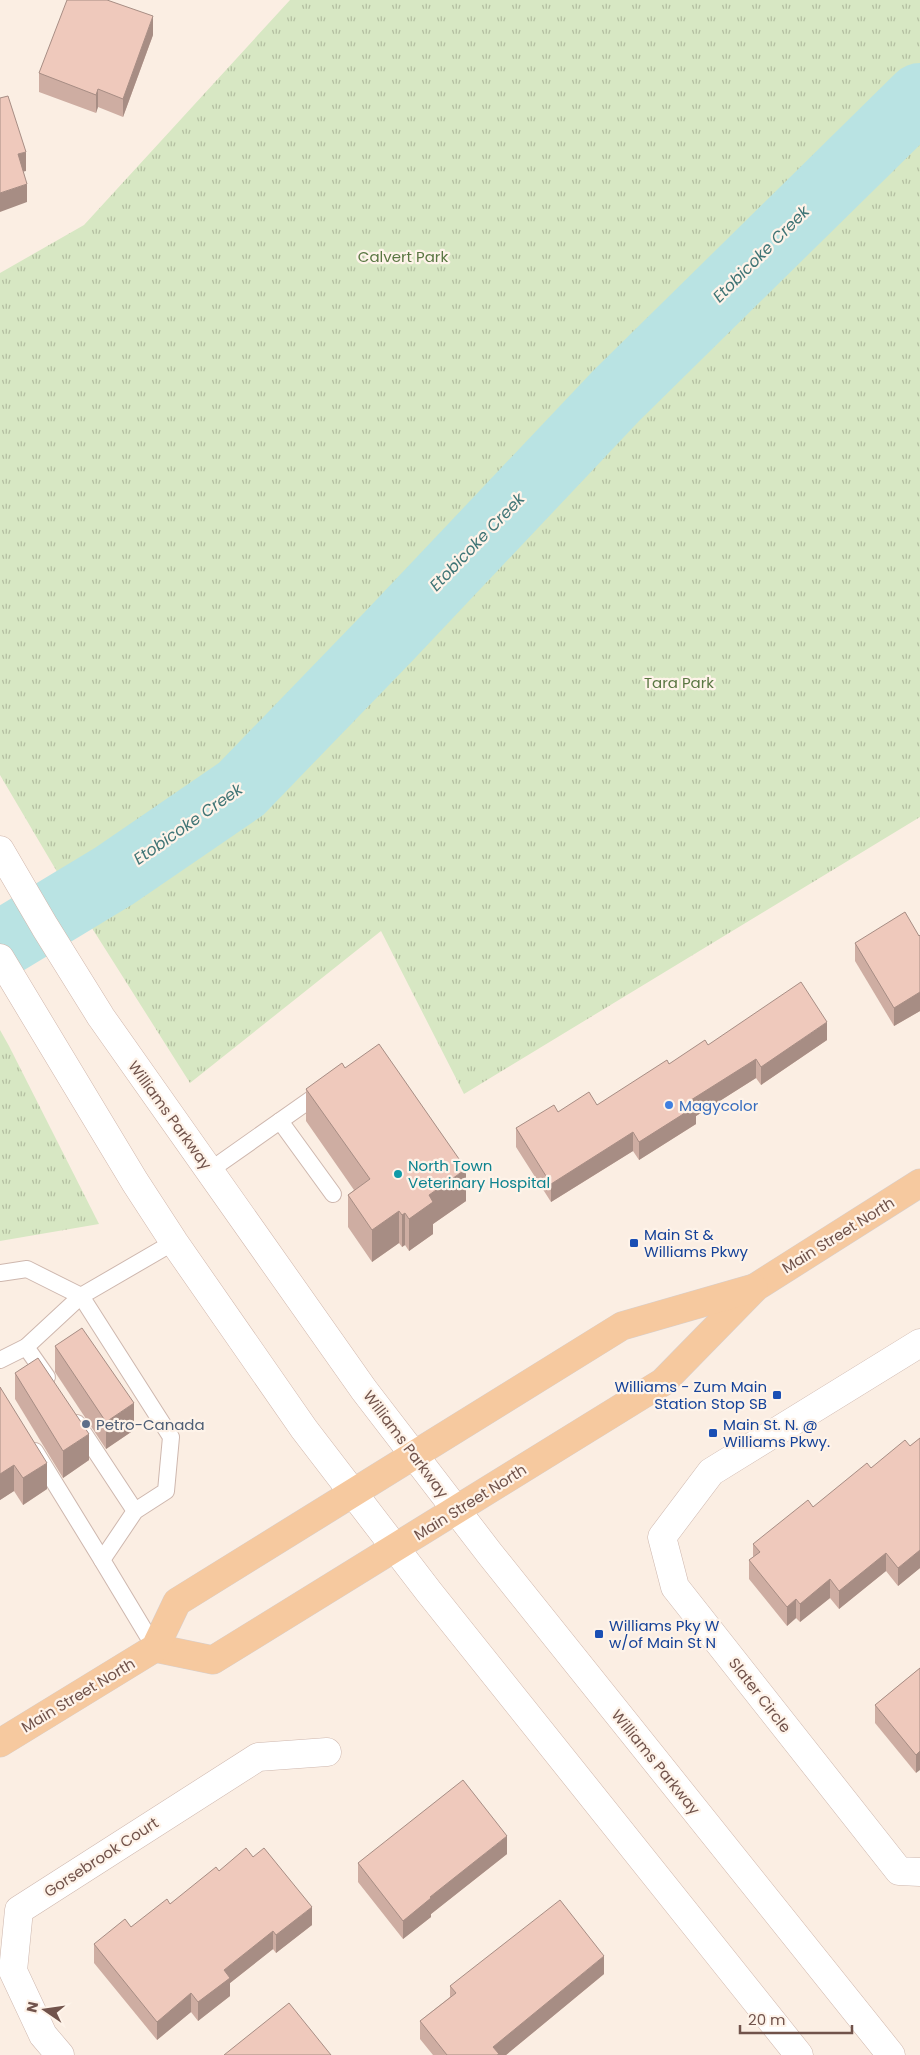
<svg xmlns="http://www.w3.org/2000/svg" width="920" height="2055" font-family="Poppins,sans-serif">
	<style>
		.grass { fill: url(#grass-tufts) }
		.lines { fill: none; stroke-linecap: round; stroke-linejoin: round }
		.river { stroke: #b9e3e3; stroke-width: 68 }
		.lane-casing { stroke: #ceb7ae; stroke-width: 18 }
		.street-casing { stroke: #ceb7ae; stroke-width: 29 }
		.secondary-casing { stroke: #d0b6ab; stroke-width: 29 }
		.primary-casing { stroke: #d7cfcd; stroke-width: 29 }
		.lane { stroke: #fff; stroke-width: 16 }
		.street { stroke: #fff; stroke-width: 28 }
		.secondary { stroke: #fff; stroke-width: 28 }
		.primary { stroke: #f6c99f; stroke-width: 28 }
		.wall { fill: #ceada2 }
		.shaded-wall { fill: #a78d84 }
		.building { fill: #efc9bc; stroke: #a78d84 }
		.shop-dot { fill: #3f7fe0; stroke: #fef3e9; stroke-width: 2 }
		.culture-dot { fill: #0f9aa8; stroke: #fef3e9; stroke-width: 2 }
		.transit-dot { fill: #1a4fb4; stroke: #fef3e9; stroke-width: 2 }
		.service-dot { fill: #5c6f8a; stroke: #fef3e9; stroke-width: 2 }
		.labels { text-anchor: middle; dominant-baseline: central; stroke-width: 4.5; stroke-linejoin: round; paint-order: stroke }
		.park-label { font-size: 15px; fill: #5a7743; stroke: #fef3e9 }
		.shop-label { font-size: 15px; fill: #366cbe; stroke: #fef3e9; text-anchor: start }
		.street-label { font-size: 15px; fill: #71534b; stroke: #fef3e9 }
		.culture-label { font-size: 15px; fill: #0d838f; stroke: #fef3e9; text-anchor: start }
		.transit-label { font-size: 15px; fill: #164399; stroke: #fef3e9; text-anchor: start }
		.service-label { font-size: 15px; fill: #4e5e75; stroke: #fef3e9; text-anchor: start }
		.water-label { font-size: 16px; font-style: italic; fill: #407576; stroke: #fef3e9 }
	</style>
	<defs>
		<pattern id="grass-tufts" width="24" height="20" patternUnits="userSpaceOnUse" patternTransform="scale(1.25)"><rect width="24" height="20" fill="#d7e7c3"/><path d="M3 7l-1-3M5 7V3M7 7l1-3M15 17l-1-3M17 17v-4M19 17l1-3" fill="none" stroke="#b3bea0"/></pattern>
	</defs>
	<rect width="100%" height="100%" fill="#fbeee3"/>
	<!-- grass -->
	<g class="grass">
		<polygon points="290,0 920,0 920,817 464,1094 381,931 190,1083 66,887 0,775 0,273 84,225"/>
		<polygon points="0,1030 9,1046 99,1224 0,1241"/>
	</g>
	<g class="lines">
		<!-- river -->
		<polyline class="river" points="0,945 114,876 241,789 389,636 616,396 920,97"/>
		<!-- lane casing -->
		<g class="lane-casing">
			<g id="lane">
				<polyline points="280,1121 333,1194"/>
				<polyline points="209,1171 324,1090"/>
				<polyline points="0,1273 27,1269 81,1296 26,1347 0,1360"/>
				<polyline points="26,1347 47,1377"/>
				<polyline points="77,1423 135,1511"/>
				<polyline points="35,1451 102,1560"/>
				<polyline points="155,1648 102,1560 135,1511 166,1491 171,1437 81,1296 174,1242"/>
			</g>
		</g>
		<!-- street casing -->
		<g class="street-casing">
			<g id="street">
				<polyline points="920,1343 711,1472 662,1537 675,1587 899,1871 920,1872"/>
				<polyline points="60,2055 43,2035 13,1971 19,1910 258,1757 327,1752"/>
			</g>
		</g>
		<!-- secondary casing -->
		<g class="secondary-casing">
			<g id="secondary">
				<polyline points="0,850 45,927 101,1017 364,1390 490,1554 891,2055"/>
				<polyline points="0,958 135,1182 174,1242 304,1429 429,1592 799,2055"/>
			</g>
		</g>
		<!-- primary casing -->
		<g class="primary-casing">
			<g id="primary">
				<polyline points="155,1648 213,1660 663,1382 756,1287 920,1183"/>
				<polyline points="0,1743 155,1648 177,1602 622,1326 754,1288"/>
			</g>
		</g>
		<!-- lane -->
		<use href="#lane" class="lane"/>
		<!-- street -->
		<use href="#street" class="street"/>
		<!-- secondary -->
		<use href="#secondary" class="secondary"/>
		<!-- primary -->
		<use href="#primary" class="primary"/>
	</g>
	<!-- wall -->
	<g class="wall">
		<polygon points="153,35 123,117 98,107 96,113 39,92 39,73"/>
		<polygon points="920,935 920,1011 894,1026 855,961 855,943"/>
		<polygon points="827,1040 761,1085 756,1078 696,1116 696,1124 639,1160 633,1151 551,1202 516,1147 516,1128 558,1112 597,1105 669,1064 708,1045"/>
		<polygon points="345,1068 466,1201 433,1224 433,1234 409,1251 405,1245 402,1247 399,1243 372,1262 348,1227 348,1195 354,1190 306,1121 306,1089"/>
		<polygon points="55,1346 134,1430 106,1449 55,1372"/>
		<polygon points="15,1373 89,1460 63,1478 15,1399"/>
		<polygon points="0,1387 47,1489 23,1505 14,1491 0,1500"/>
		<polygon points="920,1438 920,1568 898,1586 886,1571 839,1609 830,1598 800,1622 796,1618 787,1626 749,1579 749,1560 753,1557 753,1544 813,1507 871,1468 910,1446"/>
		<polygon points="920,1668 916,1773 875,1723 875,1705"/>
		<polygon points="507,1854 431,1914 431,1917 403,1939 358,1882 358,1863"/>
		<polygon points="219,1871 312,1925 276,1953 273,1949 230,1983 230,1996 198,2021 191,2012 157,2040 94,1963 94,1944 131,1927 170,1904"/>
		<polygon points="604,1974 506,2055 433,2055 420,2039 420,2021 450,1997 450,1986"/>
	</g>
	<!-- shaded-wall -->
	<g class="shaded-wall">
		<polygon points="153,16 153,35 123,117 123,99"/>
		<polygon points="98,89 98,107 96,113 96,95"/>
		<polygon points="26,152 26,171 18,173 18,154"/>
		<polygon points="27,184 27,202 0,212 0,193"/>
		<polygon points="920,992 920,1011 894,1026 894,1008"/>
		<polygon points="827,1022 827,1040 761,1085 761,1067"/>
		<polygon points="756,1059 756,1078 696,1116 696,1124 639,1160 639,1142 691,1100"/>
		<polygon points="633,1132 633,1151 551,1202 551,1184"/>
		<polygon points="466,1169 466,1201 433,1224 433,1234 409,1251 409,1219 429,1195"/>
		<polygon points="399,1211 399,1243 372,1262 372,1230"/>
		<polygon points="405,1213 405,1245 402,1247 402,1215"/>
		<polygon points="134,1403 134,1430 106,1449 106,1422"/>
		<polygon points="89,1434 89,1460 63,1478 63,1451"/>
		<polygon points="47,1463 47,1489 23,1505 23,1478"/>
		<polygon points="14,1465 14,1491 0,1500 0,1474"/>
		<polygon points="920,1550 920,1568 898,1586 898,1568"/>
		<polygon points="886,1553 886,1571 839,1609 839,1591"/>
		<polygon points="830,1579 830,1598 800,1622 800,1604"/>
		<polygon points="796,1599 796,1618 787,1626 787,1607"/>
		<polygon points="920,1751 920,1770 916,1773 916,1755"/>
		<polygon points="507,1836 507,1854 431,1914 431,1917 403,1939 403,1921 430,1897"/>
		<polygon points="312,1907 312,1925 276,1953 276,1935"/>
		<polygon points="273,1931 273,1949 230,1983 230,1996 198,2021 198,2002 224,1970"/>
		<polygon points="604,1956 604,1974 506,2055 493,2055 493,2047"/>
		<polygon points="191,1993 191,2012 157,2040 157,2022"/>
	</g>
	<!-- building -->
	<g class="building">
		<polygon points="67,0 107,0 153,16 123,99 98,89 96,95 39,73"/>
		<polygon points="8,96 26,152 18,154 27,184 0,193 0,98"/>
		<polygon points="905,912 919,936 920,935 920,992 894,1008 855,943"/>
		<polygon points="801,982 827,1022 761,1067 756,1059 691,1100 696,1106 639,1142 633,1132 551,1184 516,1128 554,1105 558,1112 589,1092 597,1105 667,1060 669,1064 705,1040 708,1045"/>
		<polygon points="379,1044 466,1169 429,1195 433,1202 409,1219 405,1213 402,1215 399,1211 372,1230 348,1195 370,1179 306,1089 342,1063 345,1068"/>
		<polygon points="82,1328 134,1403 106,1422 55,1346"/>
		<polygon points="38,1358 89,1434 63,1451 15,1373"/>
		<polygon points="0,1387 47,1463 23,1478 14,1465 0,1474"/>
		<polygon points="920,1438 920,1550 898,1568 886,1553 839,1591 830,1579 800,1604 796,1599 787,1607 749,1560 760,1552 753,1544 808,1500 813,1507 867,1463 871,1468 905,1440 910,1446"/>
		<polygon points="920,1668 920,1751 916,1755 875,1705"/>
		<polygon points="463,1780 507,1836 430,1897 431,1898 403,1921 358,1863"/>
		<polygon points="246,1848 253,1857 264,1848 312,1907 276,1935 273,1931 224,1970 230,1978 198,2002 191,1993 157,2022 94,1944 125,1919 131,1927 167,1899 170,1904 216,1867 219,1871"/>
		<polygon points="560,1900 604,1956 493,2047 499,2054 497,2055 447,2055 420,2021 456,1993 450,1986"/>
		<polygon points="289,2003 331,2055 224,2055"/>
	</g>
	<!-- markers -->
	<circle class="shop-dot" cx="669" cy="1105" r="5"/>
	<circle class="culture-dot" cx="398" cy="1174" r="5"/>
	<g class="transit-dot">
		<rect x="629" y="1238" width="10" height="10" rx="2.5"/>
		<rect x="772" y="1390" width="10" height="10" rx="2.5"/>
		<rect x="708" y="1428" width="10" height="10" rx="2.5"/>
		<rect x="594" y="1629" width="10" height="10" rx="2.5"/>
	</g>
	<circle class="service-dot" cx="86" cy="1424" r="5"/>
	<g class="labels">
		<!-- park labels -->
		<g class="park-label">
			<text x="403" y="256">Calvert Park</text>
			<text x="679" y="682">Tara Park</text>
		</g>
		<!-- shop labels -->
		<g class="shop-label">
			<text x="679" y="1105">Magycolor</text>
		</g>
		<!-- street labels -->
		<g class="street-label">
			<text transform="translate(170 1115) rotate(54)">Williams Parkway</text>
			<text transform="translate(838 1235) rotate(-32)">Main Street North</text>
			<text transform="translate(406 1444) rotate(53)">Williams Parkway</text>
			<text transform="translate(470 1502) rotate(-32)">Main Street North</text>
			<text transform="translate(78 1695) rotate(-31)">Main Street North</text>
			<text transform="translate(760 1695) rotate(52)">Slater Circle</text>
			<text transform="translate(656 1762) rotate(51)">Williams Parkway</text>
			<text transform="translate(101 1857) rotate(-33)">Gorsebrook Court</text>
		</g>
		<!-- culture labels -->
		<g class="culture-label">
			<text x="408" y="1165">North Town<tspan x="408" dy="17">Veterinary Hospital</tspan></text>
		</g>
		<!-- transit labels -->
		<g class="transit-label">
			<text x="644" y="1234">Main St &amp;<tspan x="644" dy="17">Williams Pkwy</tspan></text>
			<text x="767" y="1386" text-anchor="end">Williams - Zum Main<tspan x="767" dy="17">Station Stop SB</tspan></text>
			<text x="723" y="1424">Main St. N. @<tspan x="723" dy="17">Williams Pkwy.</tspan></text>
			<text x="609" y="1625">Williams Pky W<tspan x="609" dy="17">w/of Main St N</tspan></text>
		</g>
		<!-- service labels -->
		<g class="service-label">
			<text x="96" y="1424">Petro-Canada</text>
		</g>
		<!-- water labels -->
		<g class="water-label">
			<text transform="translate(761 254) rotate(-45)">Etobicoke Creek</text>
			<text transform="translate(477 542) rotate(-46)">Etobicoke Creek</text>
			<text transform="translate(188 824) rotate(-35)">Etobicoke Creek</text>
		</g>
	</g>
	<!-- north arrow -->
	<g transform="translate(45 2010) rotate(283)" stroke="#fef3e9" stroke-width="4" paint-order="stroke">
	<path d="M0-4L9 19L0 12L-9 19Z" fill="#71534b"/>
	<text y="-8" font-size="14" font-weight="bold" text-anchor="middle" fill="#71534b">N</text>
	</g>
	<!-- scale -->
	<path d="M740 2025v8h112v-8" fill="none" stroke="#71534b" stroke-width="2.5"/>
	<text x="748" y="2025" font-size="15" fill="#71534b" stroke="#fef3e9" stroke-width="4" paint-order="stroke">20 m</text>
</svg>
